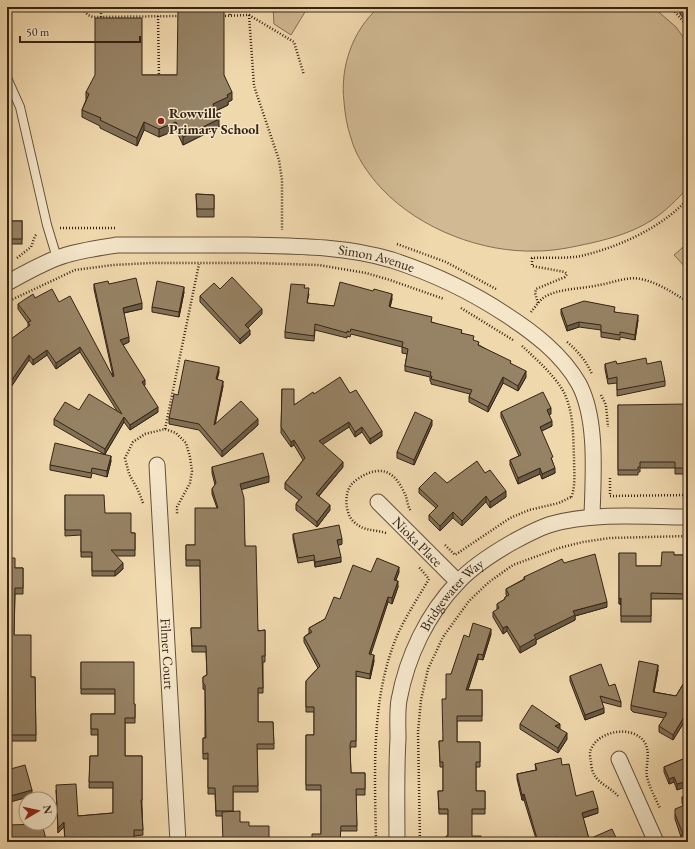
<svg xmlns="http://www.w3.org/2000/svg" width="695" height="849" font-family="'EB Garamond',serif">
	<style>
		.green { fill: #d0b993; stroke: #826e54 }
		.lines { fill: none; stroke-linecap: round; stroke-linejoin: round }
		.service-casing { stroke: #64513a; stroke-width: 10 }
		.minor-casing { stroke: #64513a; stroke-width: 17 }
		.path { stroke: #352414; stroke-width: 2.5; stroke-dasharray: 1 2; stroke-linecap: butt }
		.service { stroke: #f5e6ca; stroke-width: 8 }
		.minor { stroke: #f5e6ca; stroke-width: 15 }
		.wall { fill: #817056; stroke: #352414 }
		.shaded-wall { fill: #695b46; stroke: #352414 }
		.building { fill: #968264; stroke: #352414 }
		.poi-dot { fill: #8f2418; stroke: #f5e6ca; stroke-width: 1.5 }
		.labels { text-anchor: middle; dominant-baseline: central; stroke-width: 3; stroke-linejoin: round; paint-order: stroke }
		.poi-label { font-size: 14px; font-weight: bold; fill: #352414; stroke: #f5e6ca; text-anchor: start }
		.street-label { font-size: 14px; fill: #352414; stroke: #f5e6ca }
	</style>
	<rect width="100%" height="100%" fill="#f0d8ad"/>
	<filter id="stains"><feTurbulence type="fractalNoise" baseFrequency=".005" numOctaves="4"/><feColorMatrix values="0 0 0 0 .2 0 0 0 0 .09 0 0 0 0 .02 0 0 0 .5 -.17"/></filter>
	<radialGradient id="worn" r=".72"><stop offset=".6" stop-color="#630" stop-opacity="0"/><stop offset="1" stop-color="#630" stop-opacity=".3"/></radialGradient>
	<!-- green -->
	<g class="green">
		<polygon points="273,7 308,7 291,35 274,24"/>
		<path d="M379,7H653L676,27L688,44V188C677,199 666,211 652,220C633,232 613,238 591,243C573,247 555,251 537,251C482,253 420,229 382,189C369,175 356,157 351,138C347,127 345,114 344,102C340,67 352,31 379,7Z"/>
		<polygon points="688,243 688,270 674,255"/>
	</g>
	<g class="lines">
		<!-- service casing -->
		<g class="service-casing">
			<polyline id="service" points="7,78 20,107 47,225 57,258"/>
		</g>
		<!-- minor casing -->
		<g class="minor-casing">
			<g id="minor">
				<path id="s1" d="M7,283C23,274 39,265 57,258C75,251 97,248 117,245C161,245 205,245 248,245C297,246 345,246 392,260C432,273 470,291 505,314C533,332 562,354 579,384C598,420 593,477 592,517"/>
				<path id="s2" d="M157,465L178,842"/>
				<path id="s3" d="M378,502L458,582"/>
				<polyline points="619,759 656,842"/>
				<path id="s4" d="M397,842C397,808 396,773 398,739C398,726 397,712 399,700C407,657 427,614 458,582C473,566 492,554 511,543C524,536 538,528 552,524C593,512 645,517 688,517"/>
			</g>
		</g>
		<!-- path -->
		<g class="path">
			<polyline points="80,7 88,15 93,17 179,16"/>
			<polyline points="671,7 688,27"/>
			<polyline points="230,15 231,7"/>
			<polyline points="249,15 294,42 304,75"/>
			<polyline points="158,16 159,78"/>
			<polyline points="222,16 249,15 254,86 279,160 282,180 282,230"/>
			<polyline points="101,17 101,7"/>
			<polyline points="60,228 115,228"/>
			<polyline points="397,244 446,262 496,289"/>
			<polyline points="17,258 31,247 35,236 37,234"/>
			<polyline points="7,302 75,270 113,265 151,263 256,263 319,265 366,273 390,280 444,299"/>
			<path d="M538,303L535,293L536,289L565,277L567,274L565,272L532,266V258C548,257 565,259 581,256C619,247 661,228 688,199"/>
			<polyline points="461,308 513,340"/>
			<path d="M531,312C536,306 541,298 548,295C564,288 582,289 599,285C613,283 627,276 641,279C659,283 673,293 688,302"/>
			<path d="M567,342C578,351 586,361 592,374"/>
			<path d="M522,346C536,359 552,373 562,389C574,409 573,436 574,458C574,471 576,486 571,498"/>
			<polyline points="601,395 606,405 608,427"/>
			<polyline points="165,429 199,264"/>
			<polyline points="610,478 610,496 688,495"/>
			<polyline points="143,503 138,490 129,474 125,458 133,442 145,434 165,429 176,433 186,443 190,457 192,471 190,483 177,507 177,515"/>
			<path d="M386,533C374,529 365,532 354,522C345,514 344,494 351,485C360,475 378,466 390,474C398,479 402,488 406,496C407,501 408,507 411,511"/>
			<polyline points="445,545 455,555 510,518 529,510 559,503 571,497"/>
			<path d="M618,796C611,788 600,784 595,776C592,772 591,765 591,761C590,758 590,754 590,752C596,730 634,724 645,743C651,754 645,766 647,777C650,788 655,798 660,808"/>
			<path d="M376,842C375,780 371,711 391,652C399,626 415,603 429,579L418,566"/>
			<polyline points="420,842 418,732 421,700 428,669 443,637 469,601 489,582 513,565 559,548 583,542 610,538 688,536"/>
		</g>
		<!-- service -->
		<use href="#service" class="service"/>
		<!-- minor -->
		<use href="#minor" class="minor"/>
	</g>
	<!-- wall -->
	<g class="wall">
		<polygon points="680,7 688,7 688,24 680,14"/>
		<polygon points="142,75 224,75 232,100 228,102 228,105 216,111 219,127 183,145 176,130 159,137 144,130 137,146 100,128 100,126 82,117 82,110 86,100 86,92"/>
		<polygon points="196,194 214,195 214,217 197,217"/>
		<rect x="7" y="221" width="15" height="23"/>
		<polygon points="94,284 109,284 142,309 124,313 129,342 123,345 145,385 144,386 158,412 130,430 124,422 105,454 111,461 107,477 92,473 91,478 50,470 50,465 104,454 54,425 54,419 79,410 117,411 80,352 56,369 47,355 33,365 29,360 7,393 7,342 28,327 28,323 18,309 18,304 35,298 59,302 113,376 94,289"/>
		<polygon points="304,288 309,294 307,303 334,306 392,299 390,307 462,333 474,341 479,345 511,364 526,377 518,391 503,383 488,412 469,402 469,397 470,394 431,384 431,382 430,381 430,377 405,371 405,366 407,354 402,353 402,347 351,334 350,337 347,336 347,338 315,330 314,341 285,338 285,332"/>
		<polygon points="220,289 262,314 248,328 250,335 240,344 200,302 200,296"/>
		<polygon points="184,292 179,317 152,312 152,307"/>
		<polygon points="561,309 615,312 638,320 635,340 620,337 620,340 601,337 601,330 579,327 567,331 561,314"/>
		<polygon points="605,364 647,364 665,381 665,386 617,396 617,383 608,384 605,369"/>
		<polygon points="219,372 217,379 223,386 215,424 258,425 222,457 199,430 169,424 169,418 178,395"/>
		<polygon points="282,389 294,405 314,394 350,393 382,436 370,444 362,432 355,437 349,427 322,444 343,467 319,496 330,510 317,527 296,510 296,504 299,500 285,489 285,483 303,460 294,445 291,447 281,433"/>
		<polygon points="618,405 688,417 688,474 675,474 675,468 640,468 640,472 638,472 638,475 618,475"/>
		<polygon points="501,412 551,414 549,415 552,426 541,431 553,463 555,473 542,479 540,474 518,484 510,465 510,460 519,456 501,417"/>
		<polygon points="432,425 414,465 397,458 397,452"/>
		<polygon points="212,467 269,482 241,489 245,546 258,631 265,630 265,662 263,662 263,693 258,693 258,722 273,722 274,749 257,749 258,792 233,792 233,812 240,822 249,826 269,842 222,816 216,816 215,794 208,794 208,759 203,759 203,738 205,738 205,690 203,689 203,677 207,675 206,652 192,652 191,628 201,628 200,566 186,566 186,545 195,545 217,508 212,494 212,489 215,485 212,473"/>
		<polygon points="485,473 506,497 490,508 486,502 462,526 453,518 440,531 429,520 429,515 436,508 419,493 419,488 447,483"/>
		<polygon points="65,495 105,513 131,533 135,533 135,556 116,556 123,569 115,576 92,576 92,557 81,557 81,535 65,536"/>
		<polygon points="293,534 342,544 338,545 341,562 315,567 314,560 298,563 293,539"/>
		<polygon points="619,553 636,566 661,566 674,555 688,555 688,599 651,599 651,622 621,622 621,604 619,604"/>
		<polygon points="7,558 15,568 23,568 23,594 15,594 14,635 31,677 35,677 36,741 7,741"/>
		<polygon points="564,563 607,607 575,616 575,620 536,640 536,644 520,653 507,631 503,634 493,617 493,612 497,610 497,604 505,599 505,597 507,596 506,595 506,589 524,579 524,577"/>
		<polygon points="371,572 399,572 396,580 398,587 392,604 388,602 370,655 374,661 370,679 356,676 356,747 351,747 350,750 351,773 365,773 365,795 356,795 357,831 341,831 321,834 321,790 306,790 306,735 314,735 314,712 306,712 306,681 318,668 304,642 304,637 309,633 309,628 325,619"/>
		<polygon points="491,634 483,660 478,659 468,690 482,690 482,721 457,721 457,742 480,742 480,767 476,767 476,791 485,791 485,814 472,814 446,840 448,836 448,814 439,814 438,791 443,791 443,767 440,767 439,741 443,741 446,699 451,674 469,637"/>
		<polygon points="81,662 134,704 135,704 135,723 125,723 125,756 142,756 142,805 143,835 134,836 134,842 65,842 64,827 58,833 56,790 78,816 113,813 113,788 89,788 90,756 98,756 98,735 91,735 91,714 115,714 115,694 81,694"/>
		<polygon points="658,670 654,692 676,696 688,676 688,721 686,719 673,740 659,732 659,726 664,718 633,712 631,710 631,705"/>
		<polygon points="570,676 609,686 621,702 621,707 602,702 604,713 585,720 570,681"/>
		<polygon points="520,724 560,729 567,739 558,753 520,729"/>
		<polygon points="686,749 688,749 688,786 677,790 674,782 669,784 664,772 664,767 688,757 686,755"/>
		<polygon points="535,764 562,765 576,796 598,813 583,818 589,839 618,842 537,842 524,800 522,800 517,779 517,774 536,770"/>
		<polygon points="688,795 688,842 682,842 681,837 675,819 675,814 683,806 682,803 682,797"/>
	</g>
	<!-- shaded-wall -->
	<g class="shaded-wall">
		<polygon points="232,92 232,100 228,102 228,105 213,112 213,104 227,95"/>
		<polygon points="219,119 219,127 183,145 183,137"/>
		<polygon points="144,122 144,130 137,146 137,138"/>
		<polygon points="176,122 176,130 159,137 159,129"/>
		<polygon points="184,287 184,292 179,317 179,312"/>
		<polygon points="392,294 392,299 389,312 389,306"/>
		<polygon points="142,303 142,309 123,313 123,308"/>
		<polygon points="262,309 262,314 245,331 245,325"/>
		<polygon points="638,315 638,320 635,340 635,335"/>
		<polygon points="579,322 579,327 567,331 567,326"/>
		<polygon points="250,330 250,335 240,344 240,339"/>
		<polygon points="129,337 129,342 120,346 120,340"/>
		<polygon points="80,347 80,352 56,369 56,363"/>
		<polygon points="47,350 47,355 33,365 33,360"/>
		<polygon points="29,355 29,360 7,393 7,387"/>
		<polygon points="219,367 219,372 216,384 216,379"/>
		<polygon points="526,371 526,377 518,391 518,386"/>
		<polygon points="503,377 503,383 488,412 488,407"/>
		<polygon points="145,380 145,385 142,387 142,382"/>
		<polygon points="223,381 223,386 214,430 214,425"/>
		<polygon points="158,407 158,412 130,430 130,425"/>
		<polygon points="551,408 551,414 547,416 547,410"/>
		<polygon points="124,417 124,422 105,454 105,449"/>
		<polygon points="258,419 258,425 222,457 222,451"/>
		<polygon points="432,420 432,425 414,465 414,460"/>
		<polygon points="552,421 552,426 540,432 540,427"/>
		<polygon points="349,422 349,427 319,447 319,441"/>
		<polygon points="362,427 362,432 355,437 355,432"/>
		<polygon points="382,431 382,436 370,444 370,439"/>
		<polygon points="294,440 294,445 291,447 291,442"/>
		<polygon points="111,456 111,461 107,477 107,471"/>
		<polygon points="343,462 343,467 316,499 316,494"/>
		<polygon points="540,468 540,474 518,484 518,478"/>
		<polygon points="555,468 555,473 542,479 542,474"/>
		<polygon points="269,476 269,482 240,490 240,484"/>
		<polygon points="506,491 506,497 490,508 490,502"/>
		<polygon points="486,496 486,502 462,526 462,521"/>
		<polygon points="330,505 330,510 317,527 317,522"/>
		<polygon points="453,512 453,518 440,531 440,526"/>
		<polygon points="342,539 342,544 337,546 337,540"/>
		<polygon points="341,557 341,562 315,567 315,562"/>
		<polygon points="123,563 123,569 115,576 115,571"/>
		<polygon points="399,567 399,572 394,585 394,580"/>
		<polygon points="398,581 398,587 392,604 392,598"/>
		<polygon points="388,597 388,602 369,660 369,654"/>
		<polygon points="621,598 621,604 619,604 619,599"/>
		<polygon points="607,602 607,607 575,616 575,620 536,640 536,644 520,653 520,647 534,635 573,611"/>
		<polygon points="507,626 507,631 503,634 503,628"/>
		<polygon points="491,629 491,634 483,660 483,655"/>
		<polygon points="478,654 478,659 466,696 466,690"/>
		<polygon points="374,655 374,661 370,679 370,674"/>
		<polygon points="658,665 658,670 653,698 653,692"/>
		<polygon points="604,708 604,713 585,720 585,715"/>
		<polygon points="686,714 686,719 673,740 673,735"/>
		<polygon points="560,724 560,729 555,726"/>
		<polygon points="567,733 567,739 558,753 558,748"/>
		<polygon points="674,777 674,782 669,784 669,779"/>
		<polygon points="688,781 688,786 677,790 677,784"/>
		<polygon points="32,790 32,796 7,803 7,797"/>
		<polygon points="524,794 524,800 522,800 522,795"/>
		<polygon points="598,808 598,813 582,818 582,813"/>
		<polygon points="64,822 64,827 58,833 58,828"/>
		<polygon points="557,837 557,842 541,842"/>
	</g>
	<!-- building -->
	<g class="building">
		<polygon points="178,7 224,7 224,75 232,92 227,95 228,97 213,104 219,119 183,137 176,122 159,129 144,122 137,138 100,120 101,118 82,110 89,94 86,92 95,75 95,18 142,18 142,75 177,75"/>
		<polygon points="681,7 688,7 688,16"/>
		<polygon points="196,194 214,195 214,209 197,209"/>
		<rect x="7" y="221" width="15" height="18"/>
		<polygon points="232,277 262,309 245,325 250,330 240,339 200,296 214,283 220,289"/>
		<polygon points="136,278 142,303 123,308 129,337 120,340 145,380 142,382 158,407 130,425 124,417 105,449 54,419 65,402 79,410 89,394 122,414 80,347 56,363 47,350 33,360 29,355 7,387 7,342 30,325 28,322 31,321 18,304 33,294 35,298 52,289 59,302 70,296 113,377 114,376 94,284 108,281 109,284"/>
		<polygon points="157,281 184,287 179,312 152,307"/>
		<polygon points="340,282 373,291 374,289 392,294 389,306 390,307 432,317 431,322 462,330 461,333 474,336 473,340 479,342 478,345 511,361 510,363 526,371 518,386 503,377 488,407 469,397 472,390 431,379 432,376 430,376 431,372 405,366 408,349 402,347 403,342 351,329 350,332 347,331 347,333 315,324 314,336 285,332 291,284 305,285 304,288 309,288 307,303 334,306"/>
		<polygon points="584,301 615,307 614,312 638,315 635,335 620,332 620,335 601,332 601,325 579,322 567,326 561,309"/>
		<polygon points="646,358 647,364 661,361 665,381 617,390 617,377 608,379 605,364 616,361 617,364"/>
		<polygon points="185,360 219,367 216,379 223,381 214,425 241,401 258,419 222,451 199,424 169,418 174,394 178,395"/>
		<polygon points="340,377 350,393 356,390 382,431 370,439 362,427 355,432 349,422 319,441 343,462 316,494 330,505 317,522 296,504 302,497 285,483 305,458 294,440 291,442 281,427 282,389 294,389 294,405 313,392 314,394"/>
		<polygon points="543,392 551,408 547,410 552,421 540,427 553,457 551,458 555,468 542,474 540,468 518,478 510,460 521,455 501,412"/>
		<polygon points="687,404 687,417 688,417 688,468 675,468 675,462 640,462 640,467 638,467 638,470 618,470 618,405"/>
		<polygon points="415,412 432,420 414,460 397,452"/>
		<polygon points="55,443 111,456 107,471 92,468 91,473 50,465"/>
		<polygon points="263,453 269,476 240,484 244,498 245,546 256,546 258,631 265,630 265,656 262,656 263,688 258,688 258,722 273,722 274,744 257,744 258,786 233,786 233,811 216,811 215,788 208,788 208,753 203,754 203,738 206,738 205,685 203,683 203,677 207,675 206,646 192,646 191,628 201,628 200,560 186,560 186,545 195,545 195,508 218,508 212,489 216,483 212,467"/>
		<polygon points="477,461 485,473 490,470 506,491 490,502 486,496 462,521 453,512 440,526 429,515 438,506 419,488 435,472 447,483"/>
		<polygon points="65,495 104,495 105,513 131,513 131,533 135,533 135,550 111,550 123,563 115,571 92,571 92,552 81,552 81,530 65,530"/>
		<polygon points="339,525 342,539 337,540 341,557 315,562 314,555 298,558 293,534"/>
		<polygon points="662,552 674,552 674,555 688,555 688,594 651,593 651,616 621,616 621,598 619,599 619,553 636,553 636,566 661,566"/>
		<polygon points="595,554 607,602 573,611 575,615 534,635 536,638 520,647 507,626 503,628 493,612 499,608 497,604 505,599 505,597 509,595 506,589 525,579 524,577 562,559 564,563"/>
		<polygon points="7,558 15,558 15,568 23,568 23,588 15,588 14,635 31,635 31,677 35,677 36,735 7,735"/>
		<polygon points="377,558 399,567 394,580 398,581 392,598 388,597 369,654 374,655 370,674 356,671 356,741 351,741 350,745 351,773 365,773 365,789 356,789 357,826 341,826 340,842 312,842 312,834 321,834 321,785 306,785 306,735 314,735 314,707 306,707 306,681 320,666 304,637 312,632 309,628 325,619 334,597 340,599 353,565 371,572"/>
		<polygon points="473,623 491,629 483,655 478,654 466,690 482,690 482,716 457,716 457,742 480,742 480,762 476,762 476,791 485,791 485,809 472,809 472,836 481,836 481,842 439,842 439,840 446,840 446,836 448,836 448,809 439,809 438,791 443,791 443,762 440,762 439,741 443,741 442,699 446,699 446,674 451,674 464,635 469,637"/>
		<polygon points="639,661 658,665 653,692 676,696 688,676 688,715 686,714 673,735 659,726 667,713 633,706 631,705"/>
		<polygon points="81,662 134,662 134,704 135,704 135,718 125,718 125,756 142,756 142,800 141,800 143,830 134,830 134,838 129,838 130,842 65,842 64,822 58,828 56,785 76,784 78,816 113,813 113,782 89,782 90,756 98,756 98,729 91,729 91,714 115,714 115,689 81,689"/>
		<polygon points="601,664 609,686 615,684 621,702 600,696 604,708 585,715 570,676"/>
		<polygon points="532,705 560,724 555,726 567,733 558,748 520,724"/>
		<polygon points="688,757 688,781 677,784 674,777 669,779 664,767"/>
		<polygon points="561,758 562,765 569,764 576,796 593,791 598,808 582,813 589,839 612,829 618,842 559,842 557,837 541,842 538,842 524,794 522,795 517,774 537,770 535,764"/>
		<polygon points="25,765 32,790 7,797 7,770"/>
		<polygon points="688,795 688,842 685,842 681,835 683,834 675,814 675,809 685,805 682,797"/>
		<polygon points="240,811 240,822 249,822 249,826 269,826 269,842 223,842 222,812"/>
		<polygon points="42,824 46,839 44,842 7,842 7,825"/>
	</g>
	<!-- markers -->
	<circle class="poi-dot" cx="161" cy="121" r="4"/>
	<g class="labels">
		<!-- poi labels -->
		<g class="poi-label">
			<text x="169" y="113">Rowville<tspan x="169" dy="16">Primary School</tspan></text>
		</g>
		<!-- street labels -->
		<g class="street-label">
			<text stroke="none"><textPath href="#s1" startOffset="378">Simon Avenue</textPath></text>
			<text stroke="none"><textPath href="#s3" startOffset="56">Nioka Place</textPath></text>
			<text stroke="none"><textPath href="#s4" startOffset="262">Bridgewater Way</textPath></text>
			<text stroke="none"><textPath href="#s2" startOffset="189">Filmer Court</textPath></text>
		</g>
	</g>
	<!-- margin -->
	<rect width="695" height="849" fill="none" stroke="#f0d8ad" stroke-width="24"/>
	<rect x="8" y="8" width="679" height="833" fill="none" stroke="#352414" stroke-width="2"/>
	<rect x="12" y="12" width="671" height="825" fill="none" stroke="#352414"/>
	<!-- north arrow -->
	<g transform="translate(38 811) rotate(81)"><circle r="19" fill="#f5e6ca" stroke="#a89881"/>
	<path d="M0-3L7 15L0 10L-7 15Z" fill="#8f2418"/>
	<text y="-6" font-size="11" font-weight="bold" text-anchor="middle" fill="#352414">N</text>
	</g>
	<!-- scale -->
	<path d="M20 36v6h120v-6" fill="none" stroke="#352414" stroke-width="2"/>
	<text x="26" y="36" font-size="12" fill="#352414" stroke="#f5e6ca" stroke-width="3" paint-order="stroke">50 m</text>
	<rect width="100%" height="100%" filter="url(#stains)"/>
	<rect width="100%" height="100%" fill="url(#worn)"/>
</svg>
